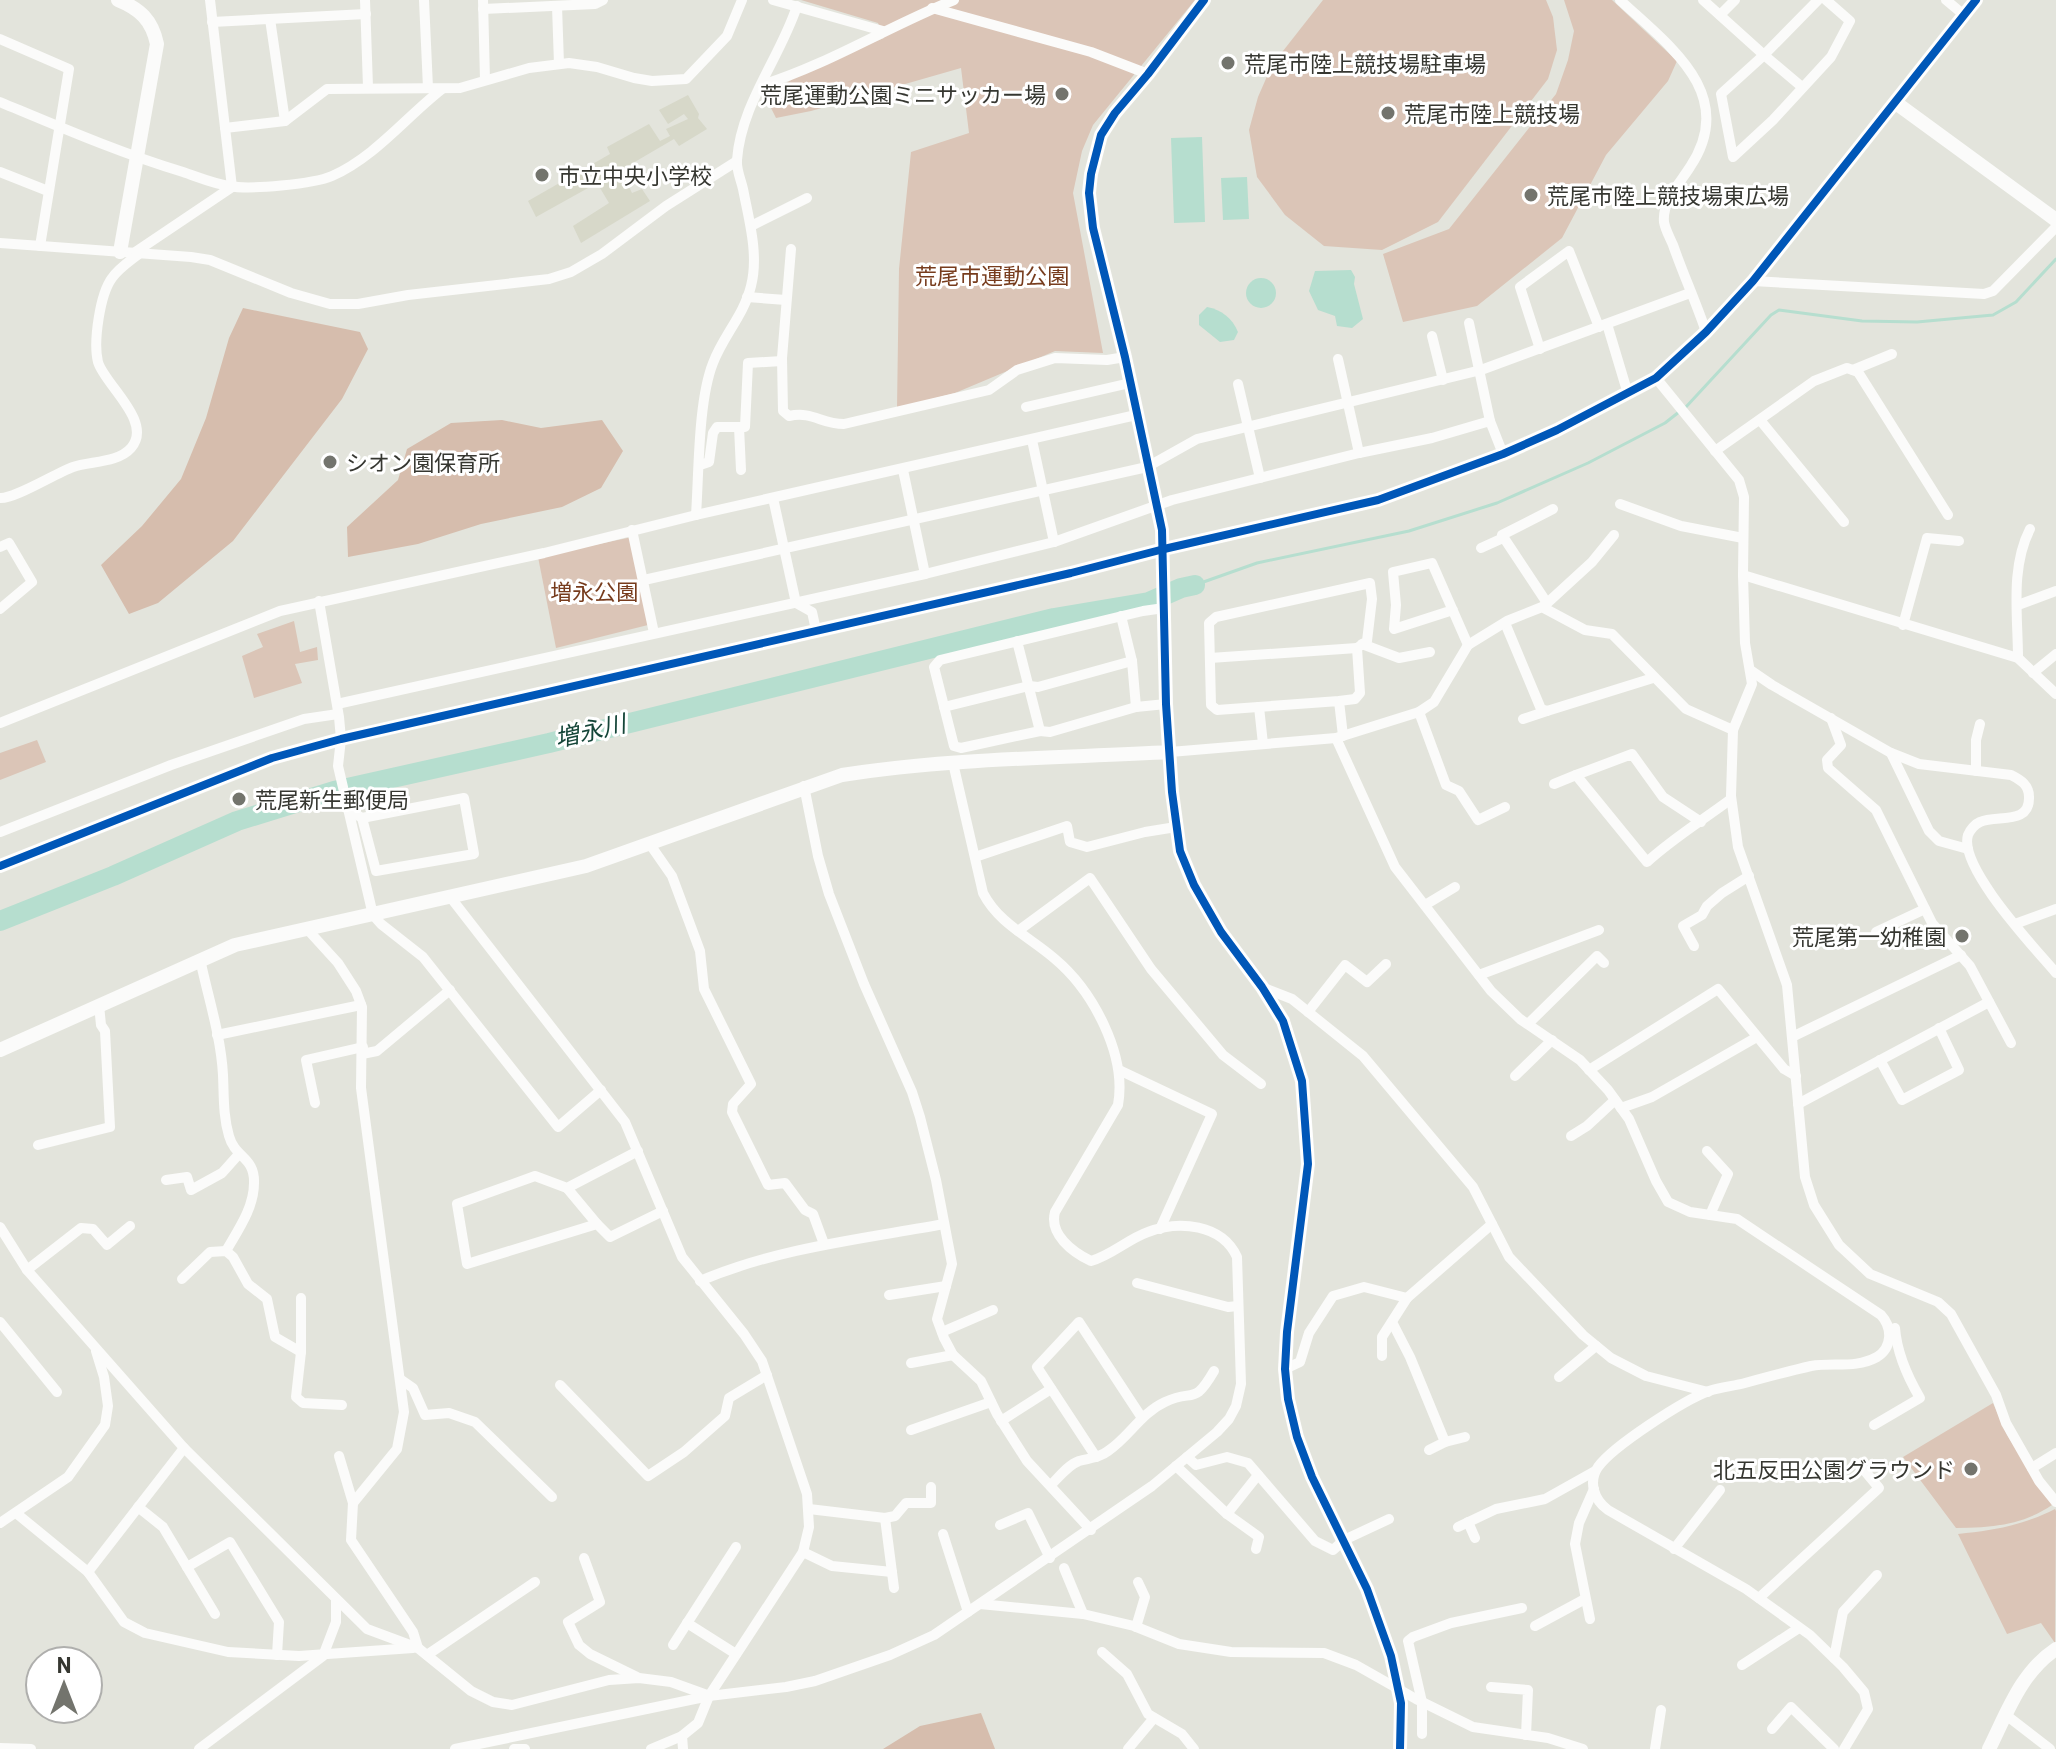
<svg xmlns="http://www.w3.org/2000/svg" width="2056" height="1749" font-family="Barlow,'Noto Sans JP',sans-serif">
	<style>
		.built { fill: #d7d8c9 }
		.green { fill: #dbc5b7 }
		.forest { fill: #d6bdad }
		.water { fill: #b6decf }
		.lines { fill: none; stroke-linecap: round; stroke-linejoin: round }
		.stream { stroke: #b6decf; stroke-width: 3 }
		.river { stroke: #b6decf; stroke-width: 20 }
		.street { stroke: #fbfbfa; stroke-width: 10 }
		.secondary { stroke: #fbfbfa; stroke-width: 14 }
		.cycleway-casing { stroke: #fff; stroke-width: 13 }
		.cycleway { stroke: #0057b8; stroke-width: 8 }
		.poi-dot { fill: #73746d; stroke: #fff; stroke-width: 3 }
		.labels { text-anchor: middle; dominant-baseline: central; stroke-width: 6; stroke-linejoin: round; paint-order: stroke }
		.poi-label { font-size: 22px; fill: #363731; stroke: #fff; text-anchor: start }
		.park-label { font-size: 22px; fill: #773c1d; stroke: #fff }
		.water-label { font-size: 24px; font-style: italic; fill: #154639; stroke: #fff }
	</style>
	<rect width="100%" height="100%" fill="#e3e4dc"/>
	<!-- built -->
	<polygon class="built" points="688,95 699,114 698,118 707,129 679,146 674,139 621,170 632,193 642,189 650,201 581,243 573,226 609,203 597,183 536,217 528,201 610,154 607,147 649,124 660,141 670,136 666,129 688,119 684,114 668,124 659,110"/>
	<!-- green -->
	<g class="green">
		<path d="M801,0H1195L1093,125L1082,151L1073,193L1103,353L1055,351L955,393L897,408L899,269L911,152L969,133L961,68L811,111L776,118L767,100C797,68 845,54 884,38L878,23Z"/>
		<polygon points="1323,0 1546,0 1553,17 1557,50 1548,79 1438,222 1382,250 1324,246 1285,215 1257,177 1249,130 1258,97 1272,65"/>
		<polygon points="1564,0 1612,0 1677,61 1668,81 1606,155 1562,238 1477,306 1403,322 1383,254 1449,229 1556,94 1568,60 1574,31"/>
		<polygon points="632,537 648,625 556,648 538,557"/>
		<polygon points="294,621 300,652 317,647 318,660 295,664 302,683 254,698 242,656 263,647 257,634"/>
		<polygon points="37,740 46,762 0,780 0,753"/>
		<path d="M1993,1403L2007,1435L2052,1505C2023,1525 1990,1528 1956,1528L1903,1457Z"/>
		<path d="M2055,1509L2056,1511L2055,1643L2041,1623L2007,1634L1958,1534C1995,1530 2021,1526 2055,1509Z"/>
	</g>
	<!-- forest -->
	<g class="forest">
		<polygon points="243,308 360,332 368,349 342,399 233,541 158,603 129,614 101,565 142,526 181,479 206,418 229,338"/>
		<polygon points="502,420 541,428 602,420 623,451 601,488 562,507 481,524 418,544 348,557 347,527 398,480 407,449 451,423"/>
		<polygon points="981,1713 995,1749 883,1749 920,1726"/>
	</g>
	<!-- water -->
	<g class="water">
		<polygon points="1202,137 1205,222 1174,223 1171,138"/>
		<polygon points="1247,177 1249,219 1223,220 1221,178"/>
		<polygon points="1351,270 1355,277 1354,284 1363,319 1352,328 1337,326 1335,316 1318,310 1309,291 1315,271"/>
		<circle cx="1261" cy="293" r="15"/>
		<path d="M1207,307C1222,310 1232,318 1238,332L1234,340L1220,342L1199,325V315Z"/>
	</g>
	<g class="lines">
		<!-- stream -->
		<g class="stream">
			<polyline points="1685,408 1771,315 1779,310 1862,321 1917,322 1993,315 2016,302 2056,259"/>
			<polyline points="1195,585 1257,563 1409,531 1497,503 1588,463 1665,423 1679,412"/>
		</g>
		<!-- river -->
		<polyline class="river" points="0,921 113,876 237,821 334,791 549,743 1054,618 1149,602 1181,588 1195,585"/>
		<!-- street -->
		<g class="street">
			<polyline points="210,0 232,187"/>
			<polyline points="365,0 368,87"/>
			<polyline points="424,0 428,88"/>
			<polyline points="483,0 485,80"/>
			<polyline points="773,0 883,31"/>
			<path d="M1620,0C1668,45 1739,94 1690,167C1680,183 1662,201 1664,222C1665,229 1670,238 1673,245C1683,274 1696,302 1706,332"/>
			<polyline points="1703,0 1764,55 1818,0"/>
			<polyline points="1946,0 1964,15"/>
			<polyline points="557,6 559,64"/>
			<polyline points="932,8 1091,52 1148,74"/>
			<polyline points="483,9 595,4 603,0"/>
			<polyline points="1720,15 1735,0"/>
			<polyline points="270,19 285,121"/>
			<polyline points="212,22 366,14"/>
			<polyline points="0,39 69,69 40,246"/>
			<path d="M762,85C829,64 889,26 954,0"/>
			<polyline points="1802,87 1764,55 1721,94 1733,157 1773,120 1831,57 1850,21 1826,0"/>
			<path d="M0,102C60,127 120,153 183,172C198,177 214,184 230,186C249,190 314,184 332,176C375,157 406,117 442,89"/>
			<polyline points="225,128 285,121 327,89 460,88 529,68 569,63 597,67 634,78 652,81 686,79 727,36 742,0"/>
			<polyline points="0,172 48,191"/>
			<polyline points="751,226 807,198"/>
			<polyline points="0,243 191,257 210,260 291,293 330,304 358,304 408,295 549,279 571,272 602,254 666,206 737,161"/>
			<path d="M791,249L782,358L783,411L789,416C813,411 821,424 844,424L989,390L1017,370L1055,358L1107,360L1125,357"/>
			<polyline points="134,253 232,187"/>
			<polyline points="1753,281 1984,294 1993,291 2056,227"/>
			<polyline points="747,297 786,300"/>
			<polyline points="1469,323 1490,421"/>
			<polyline points="1607,324 1628,394"/>
			<polyline points="1432,336 1443,380"/>
			<polyline points="1540,349 1520,287 1569,251 1599,327"/>
			<polyline points="1338,359 1359,453"/>
			<polyline points="1853,370 1892,354"/>
			<polyline points="1656,378 1739,480 1744,497 1743,575 1745,643 1752,684 1733,730 1731,796 1738,847 1787,985 1805,1177 1814,1205 1839,1245 1870,1274 1938,1302 1951,1314 1996,1395 2006,1423 2039,1481 2056,1502"/>
			<polyline points="1238,384 1260,478"/>
			<polyline points="1026,407 1130,383"/>
			<polyline points="1760,420 1844,522"/>
			<polyline points="739,427 741,470"/>
			<polyline points="1032,440 1054,542"/>
			<polyline points="1715,451 1814,381 1847,368 1858,372 1948,515"/>
			<polyline points="700,465 709,462 713,433 717,427 745,427 748,363 782,361"/>
			<polyline points="903,470 925,574"/>
			<path d="M0,498C15,499 54,474 73,467C90,461 118,463 131,448C154,422 104,384 98,362C93,342 100,294 112,278C119,268 130,261 140,253"/>
			<polyline points="773,498 796,603 812,612 816,630"/>
			<polyline points="1620,504 1681,526 1743,538"/>
			<path d="M696,515C699,472 698,401 713,363C723,336 744,315 751,286C759,255 749,220 743,189C741,180 736,169 737,160C741,104 780,58 797,6"/>
			<polyline points="632,530 654,633"/>
			<polyline points="0,547 9,543 32,582 0,609"/>
			<polyline points="1481,548 1503,538"/>
			<polyline points="1743,575 2018,658 2056,694"/>
			<polyline points="644,580 1147,467 1197,439 1481,370 1690,293"/>
			<polyline points="319,601 339,717 341,739 338,766 373,915 381,924 423,957 558,1127 601,1090"/>
			<polyline points="1547,603 1502,535 1553,509"/>
			<polyline points="2018,605 2056,591"/>
			<polyline points="1544,606 1592,562 1614,535"/>
			<polyline points="1453,610 1394,629 1396,605 1393,572 1432,563 1468,645"/>
			<polyline points="1505,623 1541,709 1547,711 1653,678"/>
			<polyline points="1903,625 1927,538 1959,541"/>
			<polyline points="1017,641 1040,731 961,748 954,746 934,667 940,660 1143,611 1164,608"/>
			<polyline points="1362,644 1399,658 1430,652"/>
			<polyline points="1210,658 1357,648"/>
			<path d="M2018,658C2018,616 2010,568 2030,529"/>
			<polyline points="1132,661 1136,707"/>
			<polyline points="1750,670 1772,685 1891,753 1929,831 1939,841 1968,849"/>
			<polyline points="2033,673 2056,654"/>
			<polyline points="1339,701 1217,710 1211,705 1209,623 1216,617 1370,583 1372,599 1367,641 1357,648 1360,693 1355,699 1339,701 1343,736"/>
			<polyline points="337,704 925,574 1054,542 1172,500 1359,453 1432,438 1490,421 1503,454"/>
			<polyline points="944,707 1029,686 1038,687 1132,661 1121,616"/>
			<polyline points="1259,707 1263,744"/>
			<polyline points="1419,712 1446,785 1459,791 1478,820 1505,807"/>
			<polyline points="1831,718 1841,745 1827,760 1828,768 1876,810 1932,923 1970,966 2011,1043"/>
			<polyline points="1523,719 1547,711"/>
			<polyline points="0,723 280,611 544,553 696,515 1136,415"/>
			<polyline points="1040,731 1050,732 1136,707 1166,704"/>
			<path d="M1336,738L1395,867L1491,991L1520,1019L1580,1060L1608,1090L1629,1119L1656,1181L1668,1202L1690,1212L1737,1219L1881,1315C1892,1327 1893,1347 1877,1357C1855,1369 1834,1362 1811,1366C1789,1371 1767,1377 1745,1383C1734,1386 1721,1387 1709,1391C1684,1400 1613,1446 1598,1467C1588,1482 1594,1500 1608,1510L1746,1589L1810,1635L1843,1667L1864,1692L1868,1709L1844,1749"/>
			<polyline points="1170,752 1336,738 1419,712 1434,702 1468,645 1507,621 1542,607 1585,630 1612,634 1686,709 1733,730"/>
			<path d="M1891,753L1919,764L2011,775C2021,780 2029,785 2029,797C2030,826 1996,814 1980,822C1975,824 1970,830 1968,835C1958,867 2035,948 2056,973"/>
			<polyline points="1976,771 1976,740 1980,724"/>
			<polyline points="1554,784 1576,775"/>
			<polyline points="804,786 818,856 829,894 864,984 912,1092 920,1117 936,1180 952,1264 937,1319 944,1338 953,1355 981,1381 997,1414 1027,1461 1091,1530"/>
			<polyline points="349,810 362,818 464,798 474,854 376,871 362,818"/>
			<path d="M1701,822L1663,797L1632,754L1576,775L1647,862C1673,838 1703,820 1731,799"/>
			<polyline points="0,832 171,765 304,719 338,714"/>
			<polyline points="649,843 672,876 700,951 704,989 751,1084 733,1104 732,1112 768,1185 785,1183 805,1210 813,1214 824,1244"/>
			<polyline points="975,857 1067,826 1070,842 1087,847 1145,832 1176,827"/>
			<polyline points="451,898 625,1122 682,1257 744,1334 762,1361 807,1494 809,1527 803,1552 709,1696 698,1723 682,1736 683,1749"/>
			<polyline points="1425,905 1455,887"/>
			<polyline points="2015,924 2056,909"/>
			<polyline points="307,929 338,963 356,991 362,1007 361,1088 404,1412 397,1449 353,1503 351,1540 413,1632 418,1648"/>
			<polyline points="1018,931 1090,878 1151,969 1223,1055 1261,1084"/>
			<polyline points="1876,932 1925,909"/>
			<polyline points="1694,946 1683,926 1702,915 1707,906 1722,893 1749,876"/>
			<path d="M200,959C208,997 221,1036 223,1075C224,1097 223,1115 229,1136C235,1158 255,1157 254,1183C254,1208 238,1230 226,1251"/>
			<polyline points="1479,975 1599,930"/>
			<polyline points="1264,988 1292,999 1363,1056 1473,1187 1509,1257 1583,1335 1611,1358 1646,1376 1708,1392"/>
			<polyline points="1308,1012 1345,965 1367,982 1386,964"/>
			<polyline points="1528,1024 1597,956 1604,963"/>
			<polyline points="217,1035 361,1005"/>
			<polyline points="1792,1037 1961,955"/>
			<polyline points="362,1054 377,1051 450,990"/>
			<polyline points="1880,1060 1902,1100 1959,1070 1939,1028"/>
			<polyline points="1119,1070 1212,1114 1160,1229"/>
			<polyline points="1589,1070 1718,989 1784,1069 1796,1076"/>
			<polyline points="1515,1076 1552,1040"/>
			<polyline points="315,1103 306,1060 363,1047"/>
			<polyline points="1798,1104 1989,1002"/>
			<polyline points="1621,1108 1652,1097 1757,1037"/>
			<polyline points="1571,1136 1587,1126 1615,1100"/>
			<polyline points="38,1145 110,1127 105,1031 101,1025 99,1005"/>
			<polyline points="638,1151 567,1188 535,1176 457,1204 467,1264 597,1224 610,1237 663,1211"/>
			<polyline points="1707,1151 1728,1174 1710,1215"/>
			<polyline points="166,1180 187,1177 191,1190 222,1173 239,1154"/>
			<polyline points="567,1188 597,1224"/>
			<polyline points="0,1227 27,1270 184,1448 367,1629 418,1648 471,1691 493,1702 512,1705 609,1680 639,1678 671,1682 707,1695"/>
			<polyline points="27,1270 81,1228 93,1229 107,1245 130,1226"/>
			<polyline points="182,1279 210,1252 226,1251 233,1257 248,1284 267,1299 275,1337 301,1352"/>
			<path d="M700,1281C777,1248 862,1239 944,1224"/>
			<polyline points="1137,1283 1228,1307 1238,1306"/>
			<polyline points="889,1295 946,1286"/>
			<polyline points="301,1298 301,1352 296,1397 303,1403 342,1405"/>
			<polyline points="0,1322 57,1392"/>
			<polyline points="1392,1322 1410,1357 1445,1442 1429,1450"/>
			<polyline points="942,1332 993,1310"/>
			<polyline points="1382,1356 1382,1337 1407,1298"/>
			<polyline points="911,1363 953,1355"/>
			<polyline points="1285,1369 1300,1362 1309,1333 1333,1296 1364,1287 1407,1298 1492,1224"/>
			<polyline points="1559,1377 1596,1346"/>
			<polyline points="400,1379 413,1388 425,1415 449,1413 475,1422 552,1497"/>
			<polyline points="560,1385 648,1476 684,1452 725,1416 729,1398 767,1375"/>
			<polyline points="1001,1421 1051,1389"/>
			<path d="M1874,1425L1920,1398C1907,1376 1897,1354 1895,1328"/>
			<polyline points="911,1430 991,1402"/>
			<polyline points="1445,1442 1465,1437"/>
			<polyline points="339,1456 353,1503"/>
			<polyline points="1096,1457 1037,1367 1079,1322 1142,1418"/>
			<polyline points="1187,1457 1196,1465 1227,1457 1248,1463 1315,1541 1333,1550 1344,1540 1389,1519"/>
			<polyline points="1176,1466 1227,1514 1259,1537 1256,1549"/>
			<polyline points="2032,1468 2056,1453"/>
			<path d="M1051,1485C1059,1477 1068,1465 1079,1461C1090,1458 1099,1458 1108,1451C1129,1437 1141,1413 1165,1402C1194,1388 1193,1407 1214,1371"/>
			<polyline points="138,1507 163,1527 215,1614"/>
			<polyline points="809,1509 885,1518 895,1516 906,1503 931,1503 931,1487"/>
			<polyline points="16,1513 88,1572 124,1622 145,1633 228,1652 299,1656 413,1648"/>
			<polyline points="1227,1514 1258,1475"/>
			<polyline points="885,1518 894,1588"/>
			<polyline points="1468,1522 1475,1538"/>
			<polyline points="0,1523 68,1477 105,1425 108,1406 104,1377 96,1351"/>
			<polyline points="1000,1525 1028,1513 1050,1558"/>
			<polyline points="1458,1527 1496,1509 1545,1499 1595,1471"/>
			<polyline points="943,1534 968,1612"/>
			<polyline points="1674,1549 1720,1490"/>
			<polyline points="803,1552 832,1566 892,1572"/>
			<polyline points="584,1558 600,1602 568,1622 579,1645 590,1654 637,1677"/>
			<polyline points="187,1567 230,1542 279,1622 277,1655"/>
			<polyline points="1064,1568 1083,1614"/>
			<polyline points="88,1572 184,1448"/>
			<polyline points="1759,1598 1879,1488 1859,1464"/>
			<polyline points="980,1604 1083,1614 1134,1626 1179,1644 1231,1652 1324,1653 1356,1665 1416,1699 1473,1727 1548,1738 1583,1749"/>
			<polyline points="1590,1619 1575,1544 1579,1523 1594,1489"/>
			<polyline points="687,1623 736,1654"/>
			<polyline points="1535,1626 1585,1599"/>
			<polyline points="1136,1627 1145,1597 1138,1582"/>
			<polyline points="673,1645 736,1547"/>
			<polyline points="1102,1652 1127,1674 1148,1714 1182,1734 1194,1749"/>
			<polyline points="427,1655 535,1582"/>
			<polyline points="1834,1658 1843,1612 1877,1575"/>
			<polyline points="1742,1665 1799,1628"/>
			<polyline points="1491,1687 1528,1690 1526,1735"/>
			<polyline points="2006,1715 2050,1749"/>
			<polyline points="1772,1729 1791,1707 1834,1749"/>
			<polyline points="1422,1734 1422,1702 1408,1641 1413,1637 1451,1623 1522,1608"/>
			<polyline points="0,1748 31,1749"/>
			<polyline points="199,1749 323,1656 336,1622 336,1599"/>
			<path d="M455,1749L709,1696L786,1687L815,1681L890,1655L934,1635L1152,1486L1217,1432L1229,1419L1236,1406L1241,1384L1237,1257C1222,1224 1179,1220 1148,1232C1128,1239 1112,1255 1091,1261C1072,1252 1049,1234 1055,1212L1118,1105C1127,1055 1093,991 1055,959C1030,937 999,924 983,893L953,763"/>
			<polyline points="514,1749 525,1749"/>
			<polyline points="651,1749 682,1736"/>
			<polyline points="1128,1749 1154,1718"/>
			<polyline points="1655,1749 1661,1710"/>
		</g>
		<!-- secondary -->
		<g class="secondary">
			<path d="M118,0C140,9 152,20 157,44L120,252"/>
			<polyline points="1204,0 1148,74 1115,113 1101,135 1091,174 1089,193 1093,228 1125,357 1162,530 1166,704 1172,792 1180,851 1194,885 1221,932 1262,987 1283,1021 1302,1081 1308,1164 1287,1332 1285,1369 1288,1399 1297,1437 1312,1477 1367,1589 1391,1656 1401,1703 1400,1749"/>
			<polyline points="1896,103 2056,220"/>
			<polyline points="0,866 272,758 341,739 1071,573 1164,549 1378,500 1503,454 1557,430 1656,378 1706,332 1753,281 1976,0"/>
			<path d="M0,1050L235,945L586,866L842,775C950,758 1061,758 1170,752"/>
			<path d="M1989,1749C2007,1713 2021,1672 2056,1649"/>
		</g>
		<!-- cycleway casing -->
		<g class="cycleway-casing">
			<g id="cycleway">
				<polyline points="1204,0 1148,74 1115,113 1101,135 1091,174 1089,193 1093,228 1125,357 1162,530 1166,704 1172,792 1180,851 1194,885 1221,932 1262,987 1283,1021 1302,1081 1308,1164 1287,1332 1285,1369 1288,1399 1297,1437 1312,1477 1367,1589 1391,1656 1401,1703 1400,1749"/>
				<polyline points="0,866 272,758 341,739 1071,573 1164,549 1378,500 1503,454 1557,430 1656,378 1706,332 1753,281 1976,0"/>
			</g>
		</g>
		<!-- cycleway -->
		<use href="#cycleway" class="cycleway"/>
	</g>
	<!-- markers -->
	<g class="poi-dot">
		<circle cx="1228" cy="63" r="8"/>
		<circle cx="1062" cy="94" r="8"/>
		<circle cx="1388" cy="113" r="8"/>
		<circle cx="542" cy="175" r="8"/>
		<circle cx="1531" cy="195" r="8"/>
		<circle cx="330" cy="462" r="8"/>
		<circle cx="239" cy="799" r="8"/>
		<circle cx="1962" cy="936" r="8"/>
		<circle cx="1971" cy="1469" r="8"/>
	</g>
	<g class="labels">
		<!-- poi labels -->
		<g class="poi-label">
			<text x="1244" y="63">荒尾市陸上競技場駐車場</text>
			<text x="1046" y="94" text-anchor="end">荒尾運動公園ミニサッカー場</text>
			<text x="1404" y="113">荒尾市陸上競技場</text>
			<text x="558" y="175">市立中央小学校</text>
			<text x="1547" y="195">荒尾市陸上競技場東広場</text>
			<text x="346" y="462">シオン園保育所</text>
			<text x="255" y="799">荒尾新生郵便局</text>
			<text x="1946" y="936" text-anchor="end">荒尾第一幼稚園</text>
			<text x="1955" y="1469" text-anchor="end">北五反田公園グラウンド</text>
		</g>
		<!-- park labels -->
		<g class="park-label">
			<text x="992" y="275">荒尾市運動公園</text>
			<text x="594" y="591">増永公園</text>
		</g>
		<!-- water labels -->
		<g class="water-label">
			<text transform="translate(590 730) rotate(-13)">増永川</text>
		</g>
	</g>
	<!-- north arrow -->
	<g transform="translate(64 1685)"><circle r="38" fill="#ffffff" stroke="#afafad" stroke-width="2"/>
	<path d="M0-6L14 30L0 20L-14 30Z" fill="#73746d"/>
	<text y="-12" font-size="22" font-weight="bold" text-anchor="middle" fill="#363731">N</text>
	</g>
</svg>
